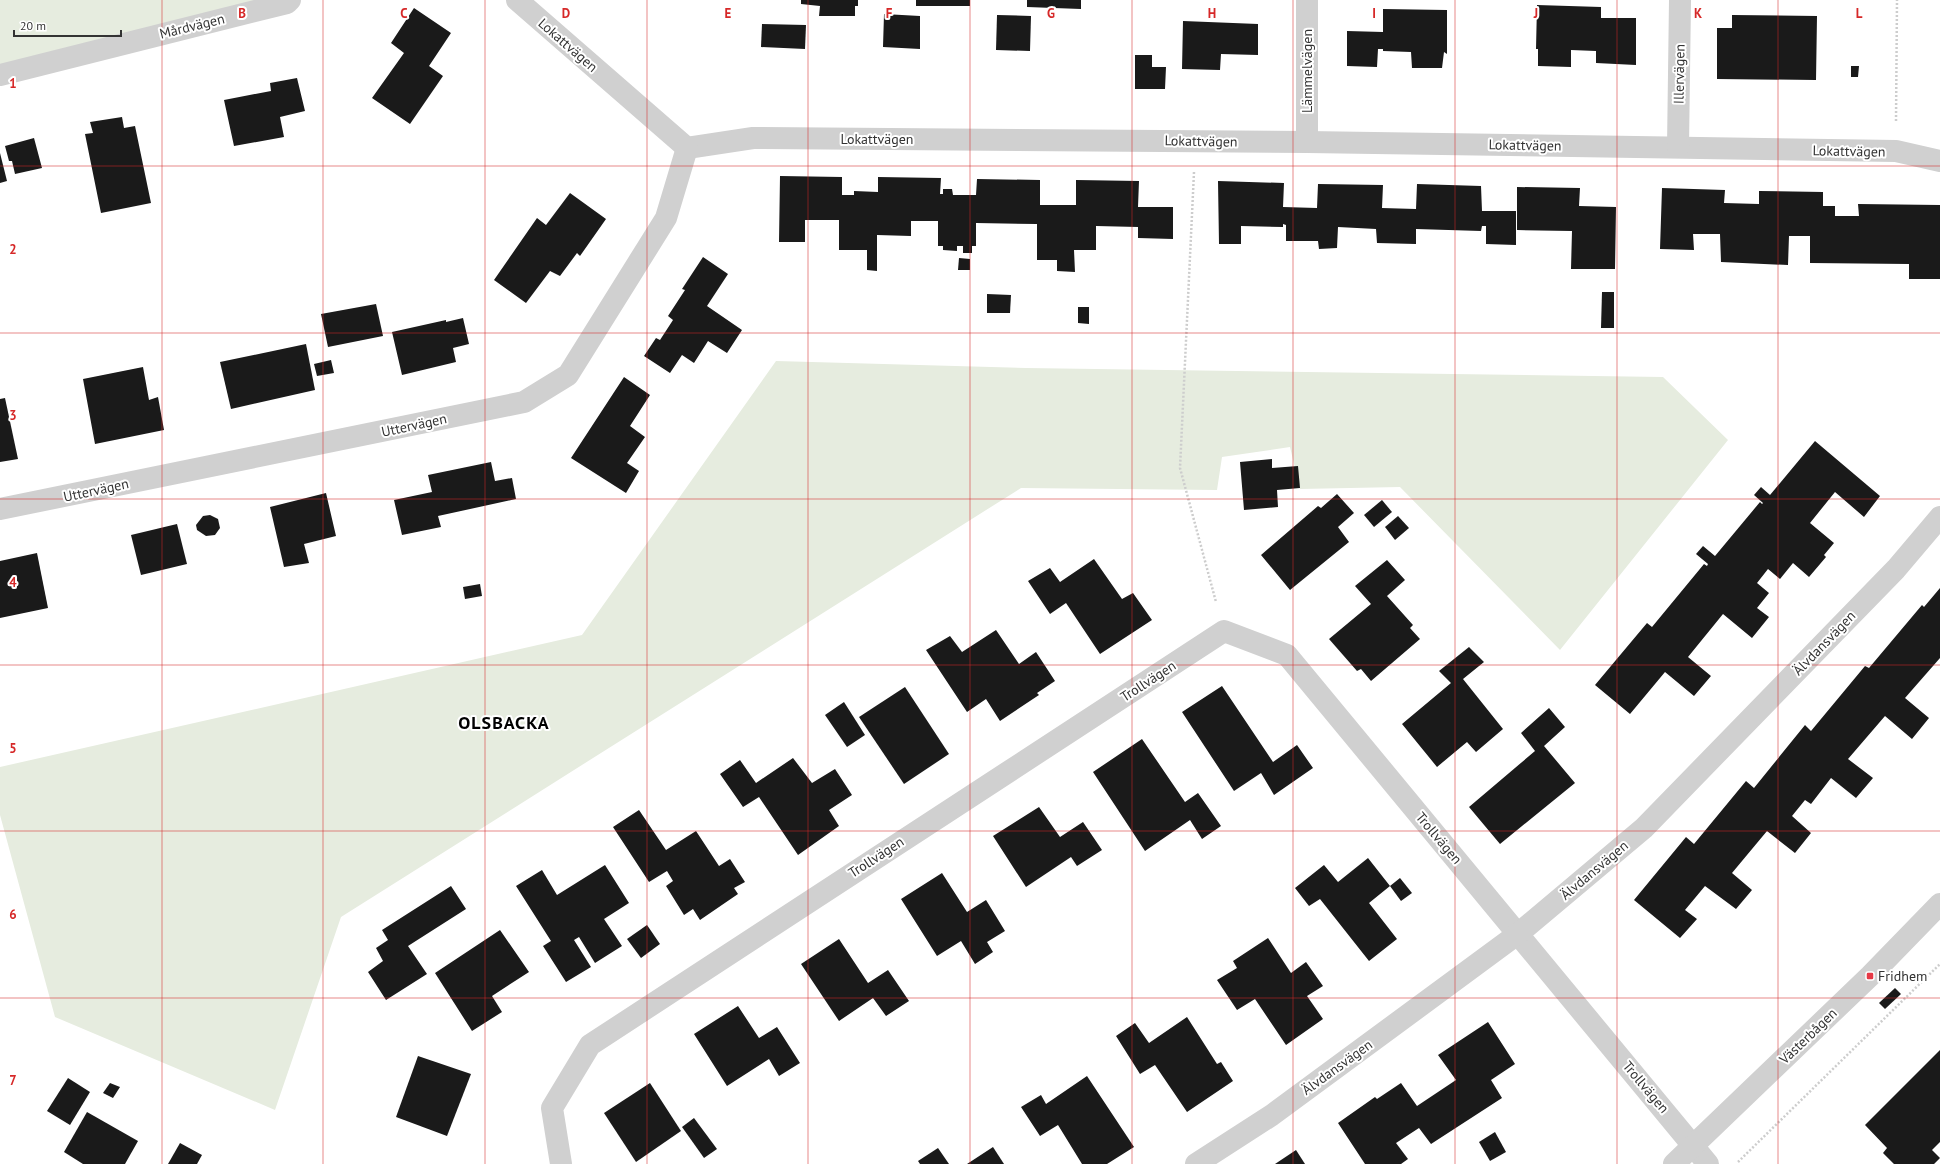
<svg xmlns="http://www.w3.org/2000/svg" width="1940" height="1164" font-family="'PT Sans',sans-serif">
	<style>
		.green { fill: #e6ecdf }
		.building { fill: #1a1a1a }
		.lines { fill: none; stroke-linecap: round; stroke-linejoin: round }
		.path { stroke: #cdcdcd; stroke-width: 2.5; stroke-dasharray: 2 2; stroke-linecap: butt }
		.minor { stroke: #d0d0d0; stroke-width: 22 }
		.grid { fill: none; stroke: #d62828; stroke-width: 1; stroke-opacity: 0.55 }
		.poi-dot { fill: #e63946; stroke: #fff; stroke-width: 1.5 }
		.labels { text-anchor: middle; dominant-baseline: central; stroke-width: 4; stroke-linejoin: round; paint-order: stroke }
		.street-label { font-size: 14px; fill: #333; stroke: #fff }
		.poi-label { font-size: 14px; fill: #333; stroke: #fff; text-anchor: start }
		.district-label { font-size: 18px; font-weight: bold; letter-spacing: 1px; fill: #000; stroke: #fff }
		.grid-label { font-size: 13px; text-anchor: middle; font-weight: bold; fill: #d62828; stroke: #fff; stroke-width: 4; stroke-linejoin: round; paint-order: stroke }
	</style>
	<rect width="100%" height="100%" fill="#fff"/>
	<!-- green -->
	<g class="green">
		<polygon points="0,0 289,0 0,75"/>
		<polygon points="776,361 1026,368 1663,377 1728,440 1560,650 1400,487 1300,489 1290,447 1222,457 1217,490 1021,488 341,917 275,1110 55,1017 0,815 0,767 582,635"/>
	</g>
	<!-- building -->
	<g class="building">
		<polygon points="801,0 858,0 858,6 855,6 855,16 819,16 820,6 801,4"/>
		<rect x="916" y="0" width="54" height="6"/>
		<polygon points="1027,0 1081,0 1081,9 1027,7"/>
		<polygon points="1537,5 1601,7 1601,18 1636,18 1636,65 1596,63 1596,51 1571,50 1571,67 1538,66 1538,49 1536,49"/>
		<polygon points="414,8 451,33 429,66 443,76 410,124 372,98 404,53 391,43"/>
		<polygon points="1383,9 1447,10 1447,54 1444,52 1442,68 1412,68 1411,52 1383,51 1383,49 1378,49 1377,67 1347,66 1347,31 1383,32"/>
		<polygon points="884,14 920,16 920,49 883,47"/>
		<polygon points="997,15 1031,16 1030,51 996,50"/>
		<polygon points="1732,15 1817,16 1816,80 1717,79 1717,28 1732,28"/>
		<polygon points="1183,21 1258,24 1258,55 1221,54 1220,70 1182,69"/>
		<polygon points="762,24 806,25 805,49 761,47"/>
		<polygon points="1135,55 1152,55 1152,67 1166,67 1165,89 1135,89"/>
		<polygon points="1851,66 1859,66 1858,77 1851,77"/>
		<polygon points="297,78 305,111 280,117 284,137 234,146 224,100 271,91 270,83"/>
		<polygon points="122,117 124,128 135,126 151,203 101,213 85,134 93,133 90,122"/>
		<polygon points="34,138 42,168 15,174 12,161 9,161 5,146"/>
		<polygon points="0,153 7,181 0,183"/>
		<polygon points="780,176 842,177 842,195 854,195 854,191 878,192 878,177 941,178 940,194 943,194 943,189 952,189 953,195 976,195 977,179 1040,180 1040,205 1076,205 1076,180 1139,181 1138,207 1173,207 1173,239 1138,238 1138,227 1096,226 1096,250 1074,250 1075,272 1057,271 1057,260 1037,260 1037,224 976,223 976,246 972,246 972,253 963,253 963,246 957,246 957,251 943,250 943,246 938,246 938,221 911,221 911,236 877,235 877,271 867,270 867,250 839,250 839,220 805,220 805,242 779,242"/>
		<polygon points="1218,181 1284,183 1283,207 1317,208 1318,184 1383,185 1382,208 1416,209 1417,184 1481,186 1482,211 1516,211 1516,245 1486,244 1486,226 1482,226 1481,231 1416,229 1416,244 1377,243 1376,229 1338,227 1337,248 1319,249 1318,241 1286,241 1286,225 1283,224 1283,227 1241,226 1241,244 1219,244"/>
		<polygon points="1517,187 1580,188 1579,206 1616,207 1615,269 1571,269 1572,231 1517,230"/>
		<polygon points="1662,188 1725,190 1724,203 1759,204 1759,191 1823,192 1823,206 1835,206 1835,216 1859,216 1858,204 1940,205 1940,279 1909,279 1909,264 1810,263 1810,236 1789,236 1788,265 1721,262 1720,234 1693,234 1694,250 1660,249"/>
		<polygon points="570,193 606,219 580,256 577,253 560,276 550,271 526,303 494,280 537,218 546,225"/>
		<polygon points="703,257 728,274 707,306 742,330 727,353 708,341 694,363 682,355 670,373 644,356 656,338 660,340 673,320 668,316 685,290 682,289"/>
		<polygon points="959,258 970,259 970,270 958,270"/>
		<polygon points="1602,292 1614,292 1614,328 1601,328"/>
		<polygon points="987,294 1011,295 1010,313 987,313"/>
		<polygon points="376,304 383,336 328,347 321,314"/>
		<polygon points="1078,307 1089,307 1089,324 1078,323"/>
		<polygon points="463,318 469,344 453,348 456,362 402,375 392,332 446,320 446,322"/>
		<polygon points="306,344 315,390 231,409 220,362"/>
		<polygon points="331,360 334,373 317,376 314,364"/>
		<polygon points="143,367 149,400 158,397 164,430 95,444 83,379"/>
		<polygon points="624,377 650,395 630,426 645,437 627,463 639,471 626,493 571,458"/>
		<polygon points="5,398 18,459 0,462 0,399"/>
		<polygon points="1815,441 1880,496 1864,517 1835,492 1810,523 1834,543 1824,555 1826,557 1809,577 1793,563 1780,579 1768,569 1757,583 1769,593 1757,608 1769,617 1752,638 1723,614 1688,657 1711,676 1694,696 1665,672 1630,714 1595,685 1647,623 1652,627 1704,564 1707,566 1708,564 1696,554 1703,546 1715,556 1760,502 1762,504 1763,503 1754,495 1761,487 1770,495"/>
		<polygon points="1272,459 1272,468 1298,466 1300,488 1277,490 1278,507 1244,510 1240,462"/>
		<polygon points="491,462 495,481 512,478 516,499 438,516 441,527 402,535 394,500 432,492 428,475"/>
		<polygon points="326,493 336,536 304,544 309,563 284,567 270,507"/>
		<polygon points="1337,494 1354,513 1338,527 1349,542 1290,590 1261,555 1318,506 1321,508"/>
		<polygon points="1382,500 1392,512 1374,527 1364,515"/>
		<polygon points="210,515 218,519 220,528 215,535 206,536 197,530 196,525 203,516"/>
		<polygon points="1398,516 1409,528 1395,540 1385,527"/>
		<polygon points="177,524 187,564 141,575 131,535"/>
		<polygon points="37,553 48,608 0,618 0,561"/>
		<polygon points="1094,559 1122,599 1133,593 1152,620 1100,654 1066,603 1050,614 1028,581 1050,568 1060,582"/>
		<polygon points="1387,560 1405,580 1387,596 1413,625 1410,628 1420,639 1371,681 1361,669 1357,671 1329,639 1371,604 1355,586"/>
		<polygon points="480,584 482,596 465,599 463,587"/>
		<polygon points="1940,588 1940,658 1905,698 1929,718 1912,739 1885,716 1848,759 1873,778 1856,798 1831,778 1811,804 1805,800 1792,816 1811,833 1795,853 1767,831 1732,873 1752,890 1736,909 1705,886 1685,910 1697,919 1680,938 1634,900 1686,837 1694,844 1746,781 1754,788 1805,725 1811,731 1865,666 1869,668 1922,605 1924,607"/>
		<polygon points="996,630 1019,664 1036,652 1055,681 1037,693 1039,695 1000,721 986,699 967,712 926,650 950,636 962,652"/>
		<polygon points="1469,647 1484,662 1463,679 1503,729 1476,752 1467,742 1437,767 1402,724 1451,683 1439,671"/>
		<polygon points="1222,686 1273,762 1297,745 1313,768 1274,795 1261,773 1234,791 1182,712"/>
		<polygon points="905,687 949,754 904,784 859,717"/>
		<polygon points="844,702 865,735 847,747 825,715"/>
		<polygon points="1549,708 1565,727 1544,746 1575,783 1500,844 1469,807 1535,751 1521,733"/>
		<polygon points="1142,739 1185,802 1198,793 1221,826 1202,839 1190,820 1145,851 1093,772"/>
		<polygon points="793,758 812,783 835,769 852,795 829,810 839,826 798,855 759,797 743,807 720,774 740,760 756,783"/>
		<polygon points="1039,807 1060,837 1083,822 1102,850 1077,866 1071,857 1026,887 993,836"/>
		<polygon points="639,810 666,850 696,831 719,866 730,859 745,882 734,888 738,894 700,920 693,909 684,915 666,886 673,881 667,871 649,882 613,827"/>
		<polygon points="1368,858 1390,886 1369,903 1397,939 1369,961 1320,899 1309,906 1295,888 1324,865 1338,882"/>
		<polygon points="605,865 629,903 604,919 622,946 595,963 579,937 574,940 591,967 566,982 543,946 551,941 516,886 542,870 557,895"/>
		<polygon points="942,873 967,912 986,900 1005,931 987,942 993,952 975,964 961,941 937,956 901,899"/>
		<polygon points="1400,878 1412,893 1401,901 1390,886"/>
		<polygon points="451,886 466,909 408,946 427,974 386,1000 368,972 383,961 376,948 388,940 382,930"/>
		<polygon points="647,925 660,944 641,958 627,939"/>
		<polygon points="500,930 529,972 492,996 502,1012 472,1031 435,973"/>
		<polygon points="1268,938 1291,973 1306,962 1323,986 1307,996 1323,1019 1286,1045 1255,999 1237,1010 1217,980 1237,968 1233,961"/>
		<polygon points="839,939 868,983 888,970 909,1001 886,1016 873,998 839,1021 801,964"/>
		<polygon points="1895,988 1901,994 1885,1009 1879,1003"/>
		<polygon points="738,1006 759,1038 777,1027 800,1063 779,1076 769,1059 727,1086 694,1034"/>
		<polygon points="1187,1017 1217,1064 1221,1062 1233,1081 1187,1112 1155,1065 1140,1074 1116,1036 1135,1023 1149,1043"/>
		<polygon points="1488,1022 1515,1064 1491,1080 1502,1098 1431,1144 1419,1128 1396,1143 1408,1159 1401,1164 1365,1164 1338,1123 1375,1097 1377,1099 1401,1083 1417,1106 1456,1080 1438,1055"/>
		<polygon points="1940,1050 1940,1142 1932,1150 1940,1158 1934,1164 1894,1164 1883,1153 1887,1148 1865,1125"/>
		<polygon points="418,1056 471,1074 447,1136 396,1117"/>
		<polygon points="1087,1076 1134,1147 1107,1164 1082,1164 1058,1125 1040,1136 1021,1107 1041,1095 1046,1104"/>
		<polygon points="68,1078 90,1092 70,1125 47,1111"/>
		<polygon points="110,1083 120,1087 113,1098 103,1093"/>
		<polygon points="650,1083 681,1131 636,1162 604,1113"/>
		<polygon points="87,1112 138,1141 125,1164 83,1164 64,1152"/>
		<polygon points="694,1118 717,1149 704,1158 682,1127"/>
		<polygon points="1495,1132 1506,1152 1490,1161 1479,1142"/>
		<polygon points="180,1143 202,1155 197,1164 168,1164"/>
		<polygon points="993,1147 1004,1164 967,1164"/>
		<polygon points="938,1148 949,1164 920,1164 918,1161"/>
		<polygon points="1296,1150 1305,1164 1275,1164"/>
	</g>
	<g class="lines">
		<!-- path -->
		<g class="path">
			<polyline points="1896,121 1897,0"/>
			<polyline points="1194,172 1180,468 1216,602"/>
			<polyline points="1738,1162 1940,964"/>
		</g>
		<!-- minor -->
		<g class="minor">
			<polyline points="517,0 687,148 753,138 1307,142 1896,151 1940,161"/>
			<polyline points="1307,0 1307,142"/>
			<polyline points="0,75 287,3 290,0"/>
			<polyline points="1678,147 1680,0"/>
			<polyline points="0,509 524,402 568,375 666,218 687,148"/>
			<polyline points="561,1164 552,1108 590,1045 1224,631 1287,655 1708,1164"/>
			<polyline points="1196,1164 1272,1115 1519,933 1644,828 1896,569 1940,517"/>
			<polyline points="1674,1164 1870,976 1940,904"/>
		</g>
	</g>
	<!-- grid -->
	<path class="grid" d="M162,0V1164M323,0V1164M485,0V1164M647,0V1164M808,0V1164M970,0V1164M1132,0V1164M1293,0V1164M1455,0V1164M1617,0V1164M1778,0V1164M0,166H1940M0,333H1940M0,499H1940M0,665H1940M0,831H1940M0,998H1940"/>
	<!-- markers -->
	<rect class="poi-dot" x="1866" y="972" width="8" height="8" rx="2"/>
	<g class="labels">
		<!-- street labels -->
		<g class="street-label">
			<text transform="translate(192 26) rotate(-14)">Mårdvägen</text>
			<text transform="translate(568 45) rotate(41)">Lokattvägen</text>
			<text transform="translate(1307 71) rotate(-90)">Lämmelvägen</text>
			<text transform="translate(1679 74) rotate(-89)">Illervägen</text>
			<text x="877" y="139">Lokattvägen</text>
			<text transform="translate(1201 141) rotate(1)">Lokattvägen</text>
			<text transform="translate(1525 145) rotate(1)">Lokattvägen</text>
			<text transform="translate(1849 151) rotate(1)">Lokattvägen</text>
			<text transform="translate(414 425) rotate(-12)">Uttervägen</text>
			<text transform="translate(96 490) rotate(-12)">Uttervägen</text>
			<text transform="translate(1824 643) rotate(-46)">Älvdansvägen</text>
			<text transform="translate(1148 681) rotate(-33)">Trollvägen</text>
			<text transform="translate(1439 838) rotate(50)">Trollvägen</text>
			<text transform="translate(876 857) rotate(-33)">Trollvägen</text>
			<text transform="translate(1594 870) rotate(-40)">Älvdansvägen</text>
			<text transform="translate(1808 1036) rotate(-44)">Västerbågen</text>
			<text transform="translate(1337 1067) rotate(-36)">Älvdansvägen</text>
			<text transform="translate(1646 1087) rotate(50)">Trollvägen</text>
		</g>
		<!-- poi labels -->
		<g class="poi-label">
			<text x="1878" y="976">Fridhem</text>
		</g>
		<!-- district labels -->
		<g class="district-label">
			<text x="504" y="722">OLSBACKA</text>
		</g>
	</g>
	<g class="grid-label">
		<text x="242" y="18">B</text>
		<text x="404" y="18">C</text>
		<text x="566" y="18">D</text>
		<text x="728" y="18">E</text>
		<text x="889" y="18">F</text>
		<text x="1051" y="18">G</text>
		<text x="1212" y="18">H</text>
		<text x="1374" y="18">I</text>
		<text x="1536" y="18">J</text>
		<text x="1698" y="18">K</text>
		<text x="1859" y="18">L</text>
		<text x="13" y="88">1</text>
		<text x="13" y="254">2</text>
		<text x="13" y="420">3</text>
		<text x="13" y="587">4</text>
		<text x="13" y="753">5</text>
		<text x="13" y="919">6</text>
		<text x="13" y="1085">7</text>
	</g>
	<!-- scale -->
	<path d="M14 30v6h107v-6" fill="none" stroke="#333333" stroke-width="2"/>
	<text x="20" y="30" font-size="12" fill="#333333" stroke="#ffffff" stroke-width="3" paint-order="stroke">20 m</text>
</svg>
